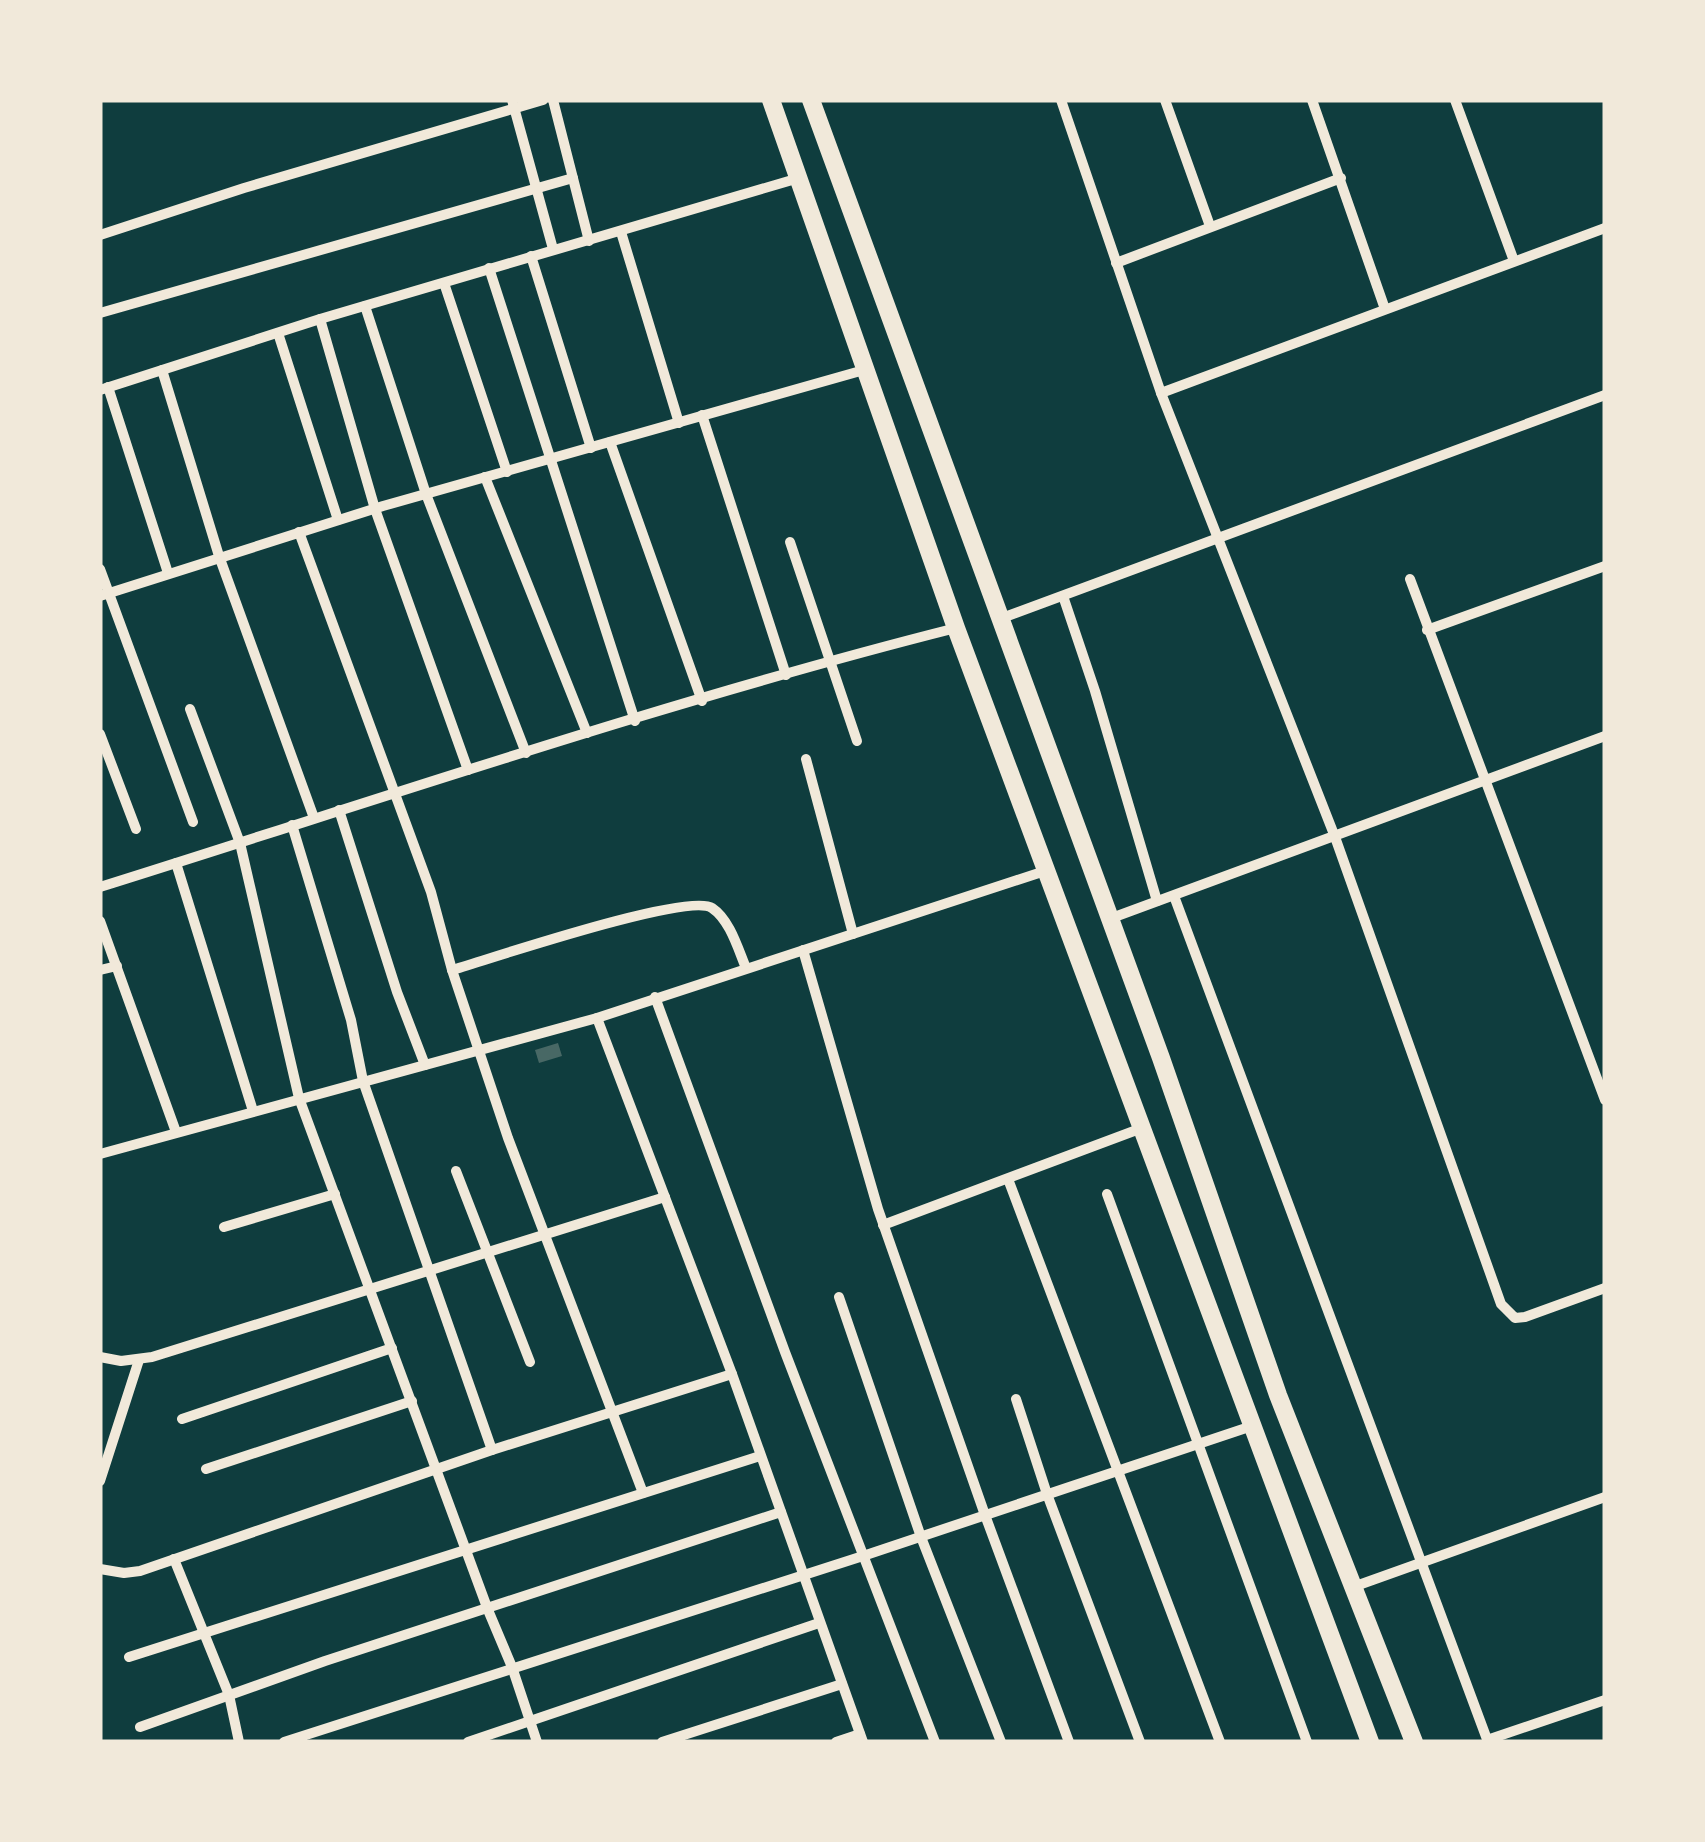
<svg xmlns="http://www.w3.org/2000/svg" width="1705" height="1842" font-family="'DejaVu Sans',sans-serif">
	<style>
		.building { fill: #486865 }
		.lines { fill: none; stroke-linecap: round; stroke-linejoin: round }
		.minor { stroke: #f1e9da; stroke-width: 10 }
		.trunk { stroke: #f1e9da; stroke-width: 18 }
	</style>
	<rect width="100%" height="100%" fill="#0f3d3e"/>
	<!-- building -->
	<polygon class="building" points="558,1043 562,1056 539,1063 535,1050"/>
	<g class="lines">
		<!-- minor -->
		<g class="minor">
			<polyline points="512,100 553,249"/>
			<polyline points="553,100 589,241"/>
			<polyline points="1061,100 1161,393 1335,837 1501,1304 1515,1318 1525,1317 1605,1288"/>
			<polyline points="1165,100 1210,226"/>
			<polyline points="1312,100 1385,309"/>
			<polyline points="1455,100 1514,261"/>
			<polyline points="621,232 679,423"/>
			<polyline points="100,235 244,188 543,100"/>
			<polyline points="531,256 591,448"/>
			<polyline points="1116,263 1341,178"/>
			<polyline points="489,268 635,721"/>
			<polyline points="444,283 507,472"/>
			<polyline points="365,306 426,494 526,753"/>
			<polyline points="100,313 573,178"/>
			<polyline points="320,319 375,509 468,770"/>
			<polyline points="278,333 338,520"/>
			<polyline points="162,370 219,556 314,818"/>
			<polyline points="108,387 168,573"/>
			<polyline points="100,390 320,319 799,178"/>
			<polyline points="1161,393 1605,228"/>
			<polyline points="702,415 786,675"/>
			<polyline points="610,442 702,701"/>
			<polyline points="485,477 587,733"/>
			<polyline points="299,532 431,892 452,970 508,1138 643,1493"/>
			<polyline points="790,542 857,741"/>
			<polyline points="100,569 193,822"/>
			<polyline points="1410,579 1605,1100"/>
			<polyline points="100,596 383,506 864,370"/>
			<polyline points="1063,596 1095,691 1157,901"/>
			<polyline points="1002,618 1605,395"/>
			<polyline points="1427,630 1605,566"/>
			<polyline points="190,709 240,843 299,1098 488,1610 512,1667 537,1742"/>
			<polyline points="100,734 136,829"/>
			<polyline points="806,759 853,934"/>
			<polyline points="339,810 397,992 425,1065"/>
			<polyline points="292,825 351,1020 363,1081 492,1450"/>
			<polyline points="176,863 253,1111"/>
			<path d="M100,887C384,798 667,701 956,628"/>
			<polyline points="1174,896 1488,1742"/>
			<polyline points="1109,919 1605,736"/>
			<polyline points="100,921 176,1132"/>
			<polyline points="803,950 878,1209 985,1515 1069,1742"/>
			<polyline points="100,970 117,966"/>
			<path d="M452,970C490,959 688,892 712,908C730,920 738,949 746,968"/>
			<polyline points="655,997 785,1352 935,1742"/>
			<polyline points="597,1018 732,1374 863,1742"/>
			<polyline points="100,1154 597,1018 1045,871"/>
			<polyline points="456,1171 530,1362"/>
			<polyline points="1008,1179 1220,1742"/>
			<polyline points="1107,1194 1307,1742"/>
			<polyline points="883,1225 1142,1128"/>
			<polyline points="224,1227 335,1194"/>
			<polyline points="839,1297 921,1537 1001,1742"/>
			<polyline points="100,1357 121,1361 152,1357 665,1197"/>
			<polyline points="1016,1399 1047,1494 1140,1742"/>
			<polyline points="182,1419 392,1348"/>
			<polyline points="206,1469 412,1401"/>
			<polyline points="100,1481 139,1360"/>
			<polyline points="174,1559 229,1695 239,1742"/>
			<polyline points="100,1569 124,1573 140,1571 492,1450 732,1374"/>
			<polyline points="1353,1587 1605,1497"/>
			<polyline points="129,1657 760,1456"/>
			<polyline points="140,1727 325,1661 781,1512"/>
			<polyline points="1487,1740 1605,1700"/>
			<polyline points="284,1742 863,1556 1252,1426"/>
			<polyline points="468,1742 819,1623"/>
			<polyline points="662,1742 842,1684"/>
			<polyline points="836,1742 860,1734"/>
		</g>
		<!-- trunk -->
		<g class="trunk">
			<polyline points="771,100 956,628 1370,1742"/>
			<polyline points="811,100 1161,1058 1278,1395 1414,1742"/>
		</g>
	</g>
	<!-- border -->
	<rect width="1705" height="1842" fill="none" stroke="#f1e9da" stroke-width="205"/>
</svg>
